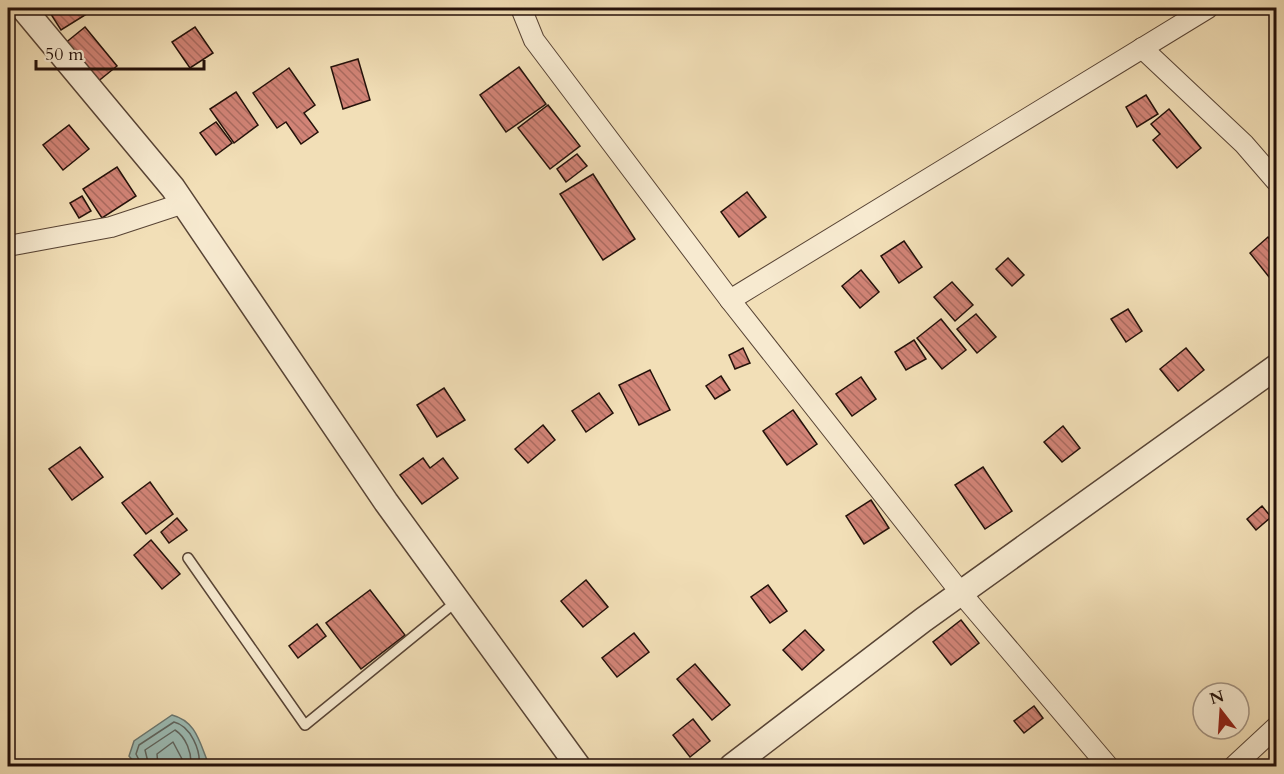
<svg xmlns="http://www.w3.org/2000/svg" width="1284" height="774" font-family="Cardo,serif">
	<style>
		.water { fill: #9cbcb5; stroke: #6c7871; stroke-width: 1.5 }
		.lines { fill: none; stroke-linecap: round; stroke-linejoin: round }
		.shore { stroke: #606660; stroke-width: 1.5 }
		.building { fill: url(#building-back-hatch); stroke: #24110a; stroke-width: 1.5 }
		.service-casing { stroke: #584435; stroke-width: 12 }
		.minor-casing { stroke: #584435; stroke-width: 22 }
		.tertiary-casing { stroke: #584435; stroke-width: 27 }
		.service { stroke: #f7ead0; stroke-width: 9 }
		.minor { stroke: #f7ead0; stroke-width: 20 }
		.tertiary { stroke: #f7ead0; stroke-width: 24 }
	</style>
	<defs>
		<pattern id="building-back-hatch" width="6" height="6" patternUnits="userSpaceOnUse" patternTransform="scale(1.5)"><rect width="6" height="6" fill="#d28477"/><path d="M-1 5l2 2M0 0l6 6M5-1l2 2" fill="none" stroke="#aa6b60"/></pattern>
	</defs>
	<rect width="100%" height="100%" fill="#f2dfb7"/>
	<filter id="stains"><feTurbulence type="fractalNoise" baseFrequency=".00333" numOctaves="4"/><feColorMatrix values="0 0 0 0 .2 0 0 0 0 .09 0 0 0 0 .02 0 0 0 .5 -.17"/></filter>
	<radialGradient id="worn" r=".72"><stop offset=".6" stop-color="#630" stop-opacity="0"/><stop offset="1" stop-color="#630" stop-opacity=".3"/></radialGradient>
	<!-- water -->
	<path class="water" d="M172,715C195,721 199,740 207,760L204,766H137L129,756L134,741Z"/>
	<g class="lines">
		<!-- shore -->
		<g class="shore">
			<path d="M142,766L136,754L139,745L174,722C191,726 201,751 199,766"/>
			<path d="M149,766L145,750L175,730C186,737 192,753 191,766"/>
			<polyline points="158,766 157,754 173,742 182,759 182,766"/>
		</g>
	</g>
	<!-- building -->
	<g class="building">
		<polygon points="47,8 91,8 93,10 61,30"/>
		<polygon points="85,27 117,66 96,83 64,44"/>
		<polygon points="195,27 213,53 190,68 172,42"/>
		<polygon points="358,59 370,100 343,109 331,67"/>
		<polygon points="519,67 546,104 506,132 480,95"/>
		<polygon points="289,68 315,105 304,113 318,132 301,144 286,122 277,128 253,93"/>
		<polygon points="236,92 258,125 234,143 210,109"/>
		<polygon points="1146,95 1158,114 1137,127 1126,107"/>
		<polygon points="548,105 580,146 550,169 518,128"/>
		<polygon points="1169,109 1201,148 1177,168 1153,140 1160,134 1151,124"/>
		<polygon points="216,122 232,143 216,155 200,133"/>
		<polygon points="69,125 89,149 63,170 43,145"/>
		<polygon points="577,154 587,166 566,182 557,169"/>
		<polygon points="117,167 136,196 102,218 83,189"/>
		<polygon points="593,174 635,239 603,260 560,194"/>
		<polygon points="747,192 766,217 739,237 721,212"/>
		<polygon points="82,196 91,211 79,218 70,203"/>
		<polygon points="1268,237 1276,248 1276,271 1269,277 1250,253"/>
		<polygon points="904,241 922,267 899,283 881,256"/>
		<polygon points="1008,258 1024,275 1012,286 996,269"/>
		<polygon points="861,270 879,292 860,308 842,286"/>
		<polygon points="952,282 973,305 955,321 934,297"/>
		<polygon points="1128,309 1142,331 1126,342 1111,319"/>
		<polygon points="976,314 996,337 977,353 957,329"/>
		<polygon points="941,319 966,350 942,369 917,338"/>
		<polygon points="914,340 926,359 906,370 895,352"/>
		<polygon points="743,348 750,363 735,369 729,355"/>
		<polygon points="1186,348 1204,370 1178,391 1160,369"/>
		<polygon points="650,370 670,410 639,425 619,385"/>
		<polygon points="721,376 730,390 715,399 706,386"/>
		<polygon points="861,377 876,399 852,416 836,394"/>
		<polygon points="444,388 465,420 437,437 417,405"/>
		<polygon points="599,393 613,413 586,432 572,411"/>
		<polygon points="793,410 817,444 787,465 763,431"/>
		<polygon points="543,425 555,440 528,463 515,449"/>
		<polygon points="1063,426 1080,448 1062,462 1044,442"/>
		<polygon points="80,447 103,477 72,500 49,469"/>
		<polygon points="423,458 430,468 443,458 458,478 422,504 400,475"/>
		<polygon points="983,467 1012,511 985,529 955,485"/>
		<polygon points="150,482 173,514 146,534 122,503"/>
		<polygon points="871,500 889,528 864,544 846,516"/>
		<polygon points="1262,506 1271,517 1256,530 1247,519"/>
		<polygon points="177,518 187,530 169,543 161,532"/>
		<polygon points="151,540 180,574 162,589 134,555"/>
		<polygon points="586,580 608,607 583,627 561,601"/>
		<polygon points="768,585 787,611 770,623 751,597"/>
		<polygon points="370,590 405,635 361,669 326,623"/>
		<polygon points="961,620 979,643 951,665 933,642"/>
		<polygon points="317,624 326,636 298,658 289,646"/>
		<polygon points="805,630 824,650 802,670 783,650"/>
		<polygon points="634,633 649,652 617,677 602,658"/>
		<polygon points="695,664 730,705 712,720 677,679"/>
		<polygon points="1034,706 1043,718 1024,733 1014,721"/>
		<polygon points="693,719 710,741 690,757 673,735"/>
	</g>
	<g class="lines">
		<!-- service casing -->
		<g class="service-casing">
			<polyline id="service" points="188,558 305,725 457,601"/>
		</g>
		<!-- minor casing -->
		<g class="minor-casing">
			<g id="minor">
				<polyline points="521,8 534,40 730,300 961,593 1108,766"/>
				<polyline points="1142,48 1244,144 1276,181"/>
				<polyline points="8,246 111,227 184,203"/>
				<polyline points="730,300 1208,8"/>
				<polyline points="1234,766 1276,727"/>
			</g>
		</g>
		<!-- tertiary casing -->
		<g class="tertiary-casing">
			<g id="tertiary">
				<polyline points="23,8 173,188 386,502 578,766"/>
				<polyline points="732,766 923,620 1276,367"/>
			</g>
		</g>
		<!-- service -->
		<use href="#service" class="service"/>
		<!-- minor -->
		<use href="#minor" class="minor"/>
		<!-- tertiary -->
		<use href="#tertiary" class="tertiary"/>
	</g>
	<!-- margin -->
	<rect width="1284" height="774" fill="none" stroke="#f2dfb7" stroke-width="30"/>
	<rect x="9" y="9" width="1266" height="756" fill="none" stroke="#24110a" stroke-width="3"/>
	<rect x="15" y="15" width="1254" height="744" fill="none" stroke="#24110a" stroke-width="1.5"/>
	<!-- north arrow -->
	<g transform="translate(1221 711) rotate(343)"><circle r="28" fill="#f7ead0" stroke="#a39381" stroke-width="1.5"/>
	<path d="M0-4.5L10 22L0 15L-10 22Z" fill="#8f2418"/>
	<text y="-9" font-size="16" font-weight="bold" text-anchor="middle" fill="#24110a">N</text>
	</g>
	<!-- scale -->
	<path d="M36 60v9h168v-9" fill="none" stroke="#24110a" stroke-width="3"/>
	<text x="45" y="60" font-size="18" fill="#24110a" stroke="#f7ead0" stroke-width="4.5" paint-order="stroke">50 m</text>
	<rect width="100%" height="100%" filter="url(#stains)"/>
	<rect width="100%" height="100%" fill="url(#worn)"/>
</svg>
